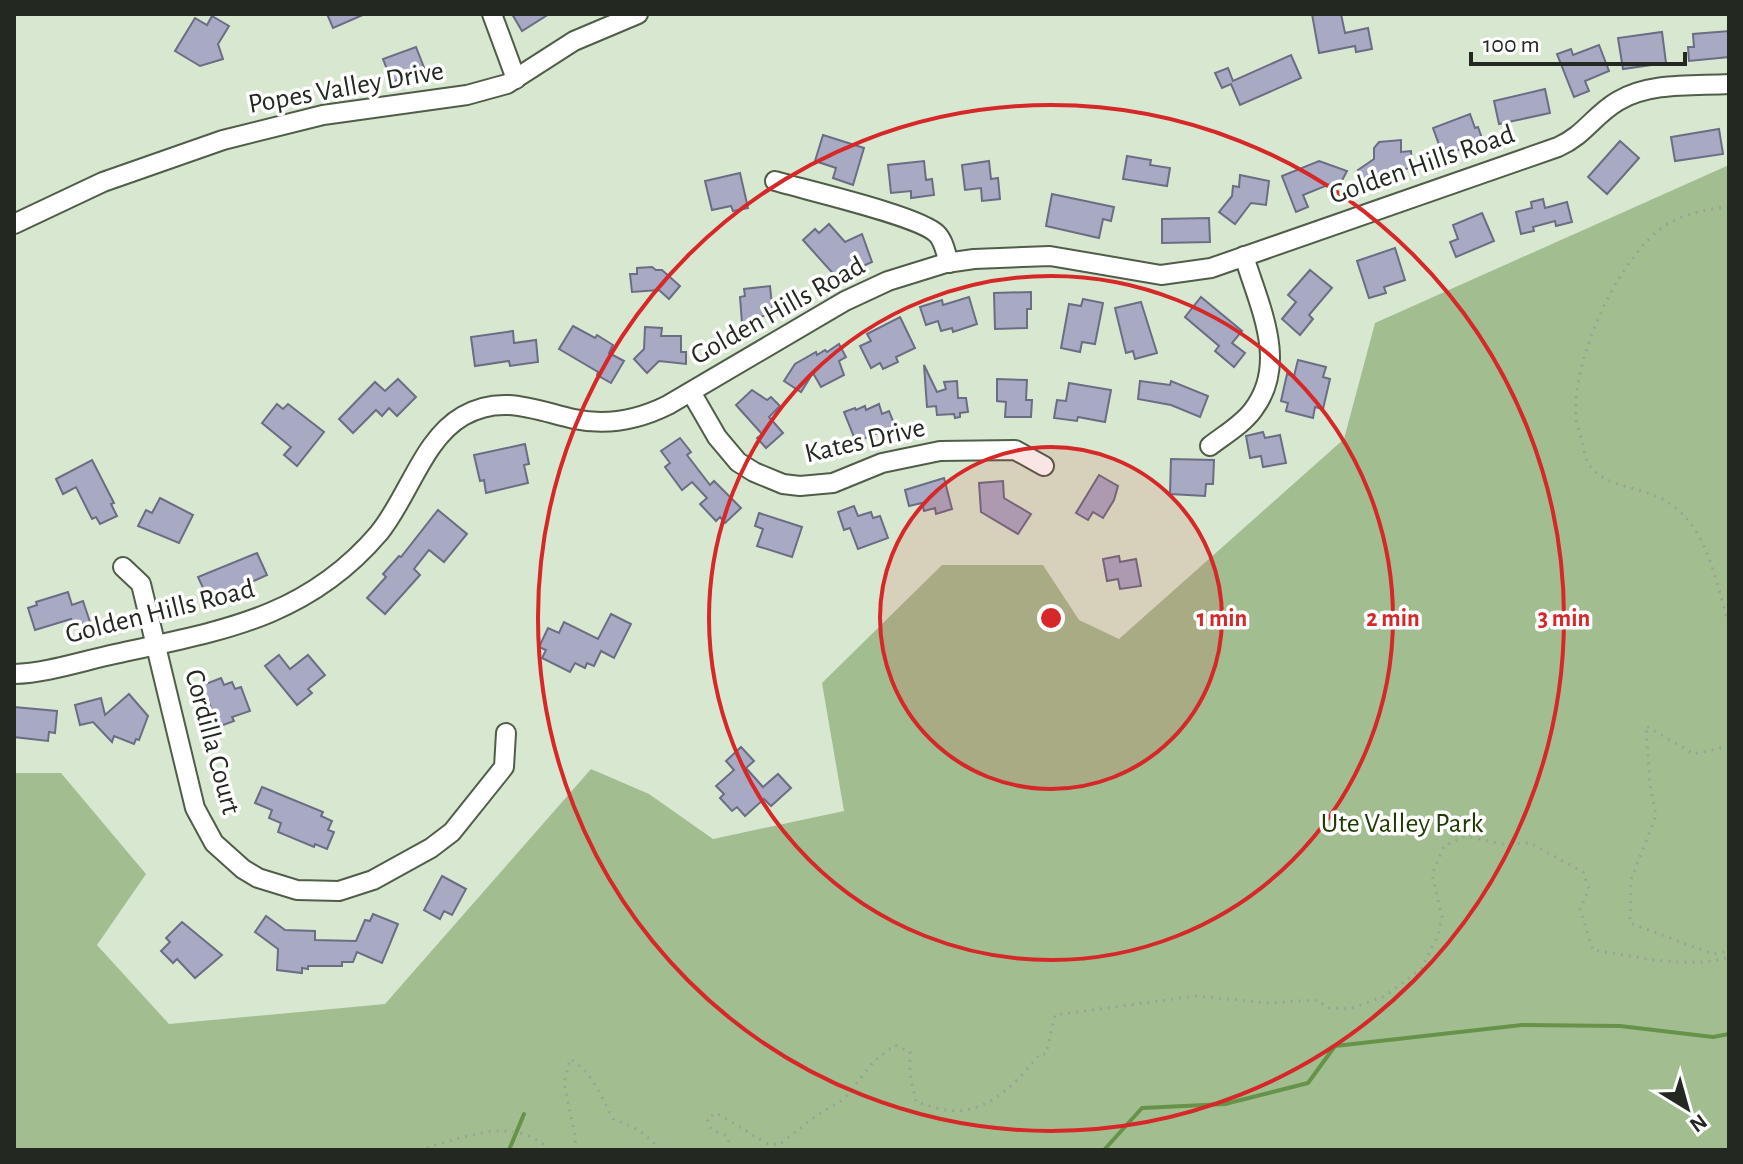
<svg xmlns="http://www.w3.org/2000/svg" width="1743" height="1164" font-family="'Alegreya Sans',sans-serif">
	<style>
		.green { fill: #a2be91 }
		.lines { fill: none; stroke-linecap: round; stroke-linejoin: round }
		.stream { stroke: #679249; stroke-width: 4 }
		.building { fill: #a8aac3; stroke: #6b6d84; stroke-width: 2 }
		.minor-casing { stroke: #505d49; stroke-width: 22 }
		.path { stroke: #99a593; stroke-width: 3; stroke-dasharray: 2 6; stroke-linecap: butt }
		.minor { stroke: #fff; stroke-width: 18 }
		.ring { fill: none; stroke: #d62828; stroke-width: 4 }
		.labels { text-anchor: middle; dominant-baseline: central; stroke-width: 7; stroke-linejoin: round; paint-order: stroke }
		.street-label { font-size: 28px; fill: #232820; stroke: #fff }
		.park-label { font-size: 28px; fill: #1e3a03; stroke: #fff }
		.centre { fill: #d62828; stroke: #fff; stroke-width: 4 }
		.ring-label { font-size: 24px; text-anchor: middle; font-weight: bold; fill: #d62828; stroke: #fff; stroke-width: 7; stroke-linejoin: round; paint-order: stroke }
	</style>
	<rect width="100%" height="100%" fill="#d8e7d0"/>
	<!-- green -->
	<polygon class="green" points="1729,165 1729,1150 14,1150 14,773 61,773 146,874 97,945 169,1024 385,1004 591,769 649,794 713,839 844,811 822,683 942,565 1043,565 1079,620 1119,639 1344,439 1375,323"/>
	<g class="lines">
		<!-- stream -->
		<g class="stream">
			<polyline points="509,1150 524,1114"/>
			<polyline points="1104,1150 1142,1108 1225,1104 1308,1083 1335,1046 1522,1025 1620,1026 1713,1037 1729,1034"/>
		</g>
	</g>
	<!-- building -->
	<g class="building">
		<polygon points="327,14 365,14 333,28"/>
		<polygon points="512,14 549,14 522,31"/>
		<polygon points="1312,14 1341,14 1345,33 1368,28 1372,49 1356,52 1355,46 1319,53"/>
		<polygon points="212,16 229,26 218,44 223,59 200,66 175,51 195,18 207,25"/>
		<polygon points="1729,31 1729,57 1689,61 1688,47 1694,47 1693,34"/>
		<polygon points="1662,32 1666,63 1623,69 1618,38"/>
		<polygon points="1599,45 1609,71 1585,81 1589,91 1574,97 1557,54 1571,49 1573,55"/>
		<polygon points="416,47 425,70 392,82 383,59"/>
		<polygon points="1291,55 1301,78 1240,105 1231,84 1222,88 1215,73 1228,68 1233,81"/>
		<polygon points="1545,89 1550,113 1499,124 1494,101"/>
		<polygon points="1470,114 1475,128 1478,127 1484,144 1468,150 1467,147 1450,153 1448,148 1441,150 1433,128"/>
		<polygon points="1719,129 1723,154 1675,161 1671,137"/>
		<polygon points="823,135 864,148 853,185 833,178 836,168 815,161"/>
		<polygon points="1401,140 1401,152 1411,151 1412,168 1384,172 1367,183 1358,170 1374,159 1374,148 1379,142"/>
		<polygon points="1620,141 1639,158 1607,194 1588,177"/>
		<polygon points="1127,156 1151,160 1150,165 1170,168 1167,186 1123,179"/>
		<polygon points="924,161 926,180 932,179 934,195 911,198 911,191 891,193 888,165"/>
		<polygon points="989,161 991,179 998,178 1000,199 982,201 981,188 965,190 962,165"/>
		<polygon points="1319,161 1347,171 1338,188 1330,184 1303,195 1308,207 1296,212 1282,176"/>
		<polygon points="740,173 748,208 733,211 731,206 712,210 705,181"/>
		<polygon points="1240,175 1269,181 1266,205 1251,203 1235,224 1219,212 1232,196 1233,186 1239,187"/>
		<polygon points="1052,194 1114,207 1111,221 1103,219 1099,238 1046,226"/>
		<polygon points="1543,199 1545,208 1567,202 1572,222 1556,226 1555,221 1533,227 1534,231 1521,234 1516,212 1532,208 1531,202"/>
		<polygon points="1482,213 1494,241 1456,257 1450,242 1458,239 1453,225"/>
		<polygon points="1209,218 1210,242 1162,243 1162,219"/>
		<polygon points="829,224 845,242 862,234 872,262 837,278 803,240 815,229 819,233"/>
		<polygon points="1395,248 1405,280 1384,287 1386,293 1369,298 1357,261"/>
		<polygon points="652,267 656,270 662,270 680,286 669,299 659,290 632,292 630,274 637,274 637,268"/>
		<polygon points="1310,270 1332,288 1309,315 1313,319 1300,335 1282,319 1296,302 1288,295"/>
		<polygon points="770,286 773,315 756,317 757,322 742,323 740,297 745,296 744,289"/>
		<polygon points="1031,292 1031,309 1027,309 1027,328 995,329 994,293"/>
		<polygon points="969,297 977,324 953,332 952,328 941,331 938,321 926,325 920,307 942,300 943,305"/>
		<polygon points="1201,297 1242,331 1232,343 1245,353 1234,367 1215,351 1219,346 1185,317"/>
		<polygon points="1083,299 1103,303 1095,344 1082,342 1080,352 1061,348 1069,304 1081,306"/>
		<polygon points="1141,302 1157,353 1135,359 1133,351 1126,353 1115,308"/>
		<polygon points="900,317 915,348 896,357 898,362 883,369 880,363 871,368 860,346 871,341 867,334"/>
		<polygon points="573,326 595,338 597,335 613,345 609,353 624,361 611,383 597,375 598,372 559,349"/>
		<polygon points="645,327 662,328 661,336 681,336 681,352 686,352 686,364 659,361 647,373 634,359 644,349"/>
		<polygon points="513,331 514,343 536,340 538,362 510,366 509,361 475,366 471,337"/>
		<polygon points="839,344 846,357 839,361 844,375 821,387 813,373 801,392 784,381 795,364 816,352 817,355 825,350 827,352"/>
		<polygon points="1298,360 1326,367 1323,377 1330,379 1323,409 1315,407 1313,418 1286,411 1288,403 1281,401 1287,374 1294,376"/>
		<polygon points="924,365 937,392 946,389 944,382 957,381 958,398 966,398 968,412 960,413 960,417 955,418 954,414 937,415 936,406 927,407"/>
		<polygon points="398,379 416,397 397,416 389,408 382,416 376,410 353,433 339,419 375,382 385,391"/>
		<polygon points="997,379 1027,380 1026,400 1032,400 1031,417 1005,417 1006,402 997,401"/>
		<polygon points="1140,381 1170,385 1171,381 1208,396 1200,417 1171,405 1138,399"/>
		<polygon points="1069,383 1111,390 1105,422 1078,417 1077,421 1054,418 1057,400 1066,401"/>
		<polygon points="752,390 767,400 771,397 780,406 769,417 783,433 766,448 757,438 762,434 736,405"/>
		<polygon points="277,404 283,409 288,404 324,432 297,466 284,455 291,447 262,423"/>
		<polygon points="879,404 882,414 889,411 895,426 856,442 844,412 855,408 856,410 865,406 866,410"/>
		<polygon points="1263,432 1265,438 1280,435 1286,463 1263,467 1261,456 1250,458 1246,436"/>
		<polygon points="680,438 691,452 687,455 710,485 714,481 741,508 725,523 720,517 716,521 700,504 707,498 692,482 682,490 665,467 670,463 661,451"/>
		<polygon points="525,444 529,464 524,465 528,483 486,493 484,480 480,481 474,455"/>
		<polygon points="1171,459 1214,460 1213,484 1206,484 1205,496 1170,494"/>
		<polygon points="92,460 114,503 111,504 117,516 100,524 96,517 92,519 76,487 63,494 56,479"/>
		<polygon points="1099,475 1118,486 1114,500 1103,518 1093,512 1088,520 1076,513"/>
		<polygon points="944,478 952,509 936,514 935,508 924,511 922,503 909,506 905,490"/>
		<polygon points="1003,481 1004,498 1031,514 1018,534 981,512 979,483"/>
		<polygon points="160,498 193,515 179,543 138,526 146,510 152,513"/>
		<polygon points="854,506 858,516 871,512 873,518 880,516 888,538 858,549 850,528 844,530 838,512"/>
		<polygon points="438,510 467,534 444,562 429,550 414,569 420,575 385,614 367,598 386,577 383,574 399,556 401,557"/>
		<polygon points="759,513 802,527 792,557 757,546 763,529 755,526"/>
		<polygon points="257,553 267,575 209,601 198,577"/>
		<polygon points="1119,556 1120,562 1136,559 1141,586 1120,589 1118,579 1107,581 1103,559"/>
		<polygon points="68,592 72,605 83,601 90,622 74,627 71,619 35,630 28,608 37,605 36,602"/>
		<polygon points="611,614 631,624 614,658 601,651 594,666 587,663 585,668 575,663 570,672 542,658 546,650 539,647 548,628 559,633 564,622 598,639"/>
		<polygon points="279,655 290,669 308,655 325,675 308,689 312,693 297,705 265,666"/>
		<polygon points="221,678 224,685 232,682 235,689 241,687 250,711 232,717 234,721 218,727 208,700 203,702 198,687"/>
		<polygon points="129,694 148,716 139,740 136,739 134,744 114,736 112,742 93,722 80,725 75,705 101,698 105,715"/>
		<polygon points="14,707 57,711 55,733 49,732 48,741 14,737"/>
		<polygon points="741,747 754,761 746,768 763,787 778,774 791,788 771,806 764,799 745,816 737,807 732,811 720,798 724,794 716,786 734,770 726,761"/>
		<polygon points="262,787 323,812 321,816 332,821 328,830 334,832 327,849 315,844 314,847 278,832 281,823 269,818 272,810 255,803"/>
		<polygon points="442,876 466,889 452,915 444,911 440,919 424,910"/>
		<polygon points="373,914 398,924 382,963 357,952 353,962 342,962 342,966 308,966 308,969 302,968 302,973 277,970 278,949 255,932 266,916 285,930 315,931 315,940 356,941 365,920 370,921"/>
		<polygon points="182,922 222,955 195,978 177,959 173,963 161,951 170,942 166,938"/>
	</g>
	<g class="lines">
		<!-- minor casing -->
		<g class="minor-casing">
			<g id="minor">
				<polyline points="492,14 516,79"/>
				<path d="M775,181C805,190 920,216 937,234C944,241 946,254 949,263"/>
				<polyline points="14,224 103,182 223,140 323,115 467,95 507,84 574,41 638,14"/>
				<polyline points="691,392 717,437 738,462 754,472 783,484 800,486 833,483 882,463 940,451 1015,450 1044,466"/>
				<path d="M1210,446C1224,435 1242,425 1253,410C1289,363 1259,306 1244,256"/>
				<polyline points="123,567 141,584 195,808 214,843 243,869 258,878 297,890 339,891 373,880 431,848 452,832 504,767 506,733"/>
				<path d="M14,674C47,673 82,661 115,654C219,631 306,619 379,533C409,496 423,439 463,416C501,394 535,410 574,419C607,426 638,420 668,405L845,301L888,281L946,263L974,259L1050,256L1161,275L1211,268L1558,147C1585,135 1594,115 1618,101C1650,82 1693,86 1729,84"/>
			</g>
		</g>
		<!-- path -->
		<g class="path">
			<path d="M1729,206C1707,210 1685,213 1666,225C1618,256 1571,362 1576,418C1577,426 1580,434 1582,441C1584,448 1585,459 1589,465C1603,484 1628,486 1648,493C1706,512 1714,575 1729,626"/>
			<polyline points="1729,746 1694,754 1646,726 1650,785 1656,815 1631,880 1630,923 1713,954 1729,951"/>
			<path d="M419,1150C464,1138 512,1114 550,1150"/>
			<path d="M572,1150L576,1140L564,1083L570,1059C594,1073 601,1098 614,1120C634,1126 647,1134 660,1150"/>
			<path d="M727,1150L729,1140L725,1135L712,1130L707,1119L716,1113L768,1144L779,1145L813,1118L844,1099L875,1060L895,1045L910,1052V1074L916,1102C926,1105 937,1109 947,1110C987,1116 1017,1082 1040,1054H1046L1055,1015L1196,996L1267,1003L1317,1000L1329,1008L1349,1009L1385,996L1422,968L1438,935L1442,917L1432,874L1444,846L1466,836L1502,844L1530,843L1583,872L1589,889L1580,909L1593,950C1633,956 1691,970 1729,957"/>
		</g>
		<!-- minor -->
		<use href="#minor" class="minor"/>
	</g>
	<!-- distance rings -->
	<circle cx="1051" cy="618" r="171" fill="#d62828" fill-opacity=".12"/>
	<g class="ring">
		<circle cx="1051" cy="618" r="171"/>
		<circle cx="1051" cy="618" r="342"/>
		<circle cx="1051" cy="618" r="513"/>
	</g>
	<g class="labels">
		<!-- street labels -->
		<g class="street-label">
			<text transform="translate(346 88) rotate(-10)">Popes Valley Drive</text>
			<text transform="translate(1422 165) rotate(-19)">Golden Hills Road</text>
			<text transform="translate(778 311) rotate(-29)">Golden Hills Road</text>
			<text transform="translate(865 441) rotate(-13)">Kates Drive</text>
			<text transform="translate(160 612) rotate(-14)">Golden Hills Road</text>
			<text transform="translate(212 742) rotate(75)">Cordilla Court</text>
		</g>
		<!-- park labels -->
		<g class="park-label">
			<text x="1402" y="824">Ute Valley Park</text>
		</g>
	</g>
	<circle cx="1051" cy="618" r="12" class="centre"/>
	<g class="ring-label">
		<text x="1222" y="626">1 min</text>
		<text x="1393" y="626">2 min</text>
		<text x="1564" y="626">3 min</text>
	</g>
	<!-- border -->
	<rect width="1743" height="1164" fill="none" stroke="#232820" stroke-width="32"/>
	<!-- north arrow -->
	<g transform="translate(1687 1108) rotate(143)" stroke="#ffffff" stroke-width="6" paint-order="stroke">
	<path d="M0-6L14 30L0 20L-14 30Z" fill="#232820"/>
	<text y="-12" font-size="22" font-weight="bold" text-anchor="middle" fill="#232820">N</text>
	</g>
	<!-- scale -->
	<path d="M1471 52v12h214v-12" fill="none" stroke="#232820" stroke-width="4"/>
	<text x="1483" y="52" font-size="24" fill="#232820" stroke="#ffffff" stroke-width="6" paint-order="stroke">100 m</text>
</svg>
